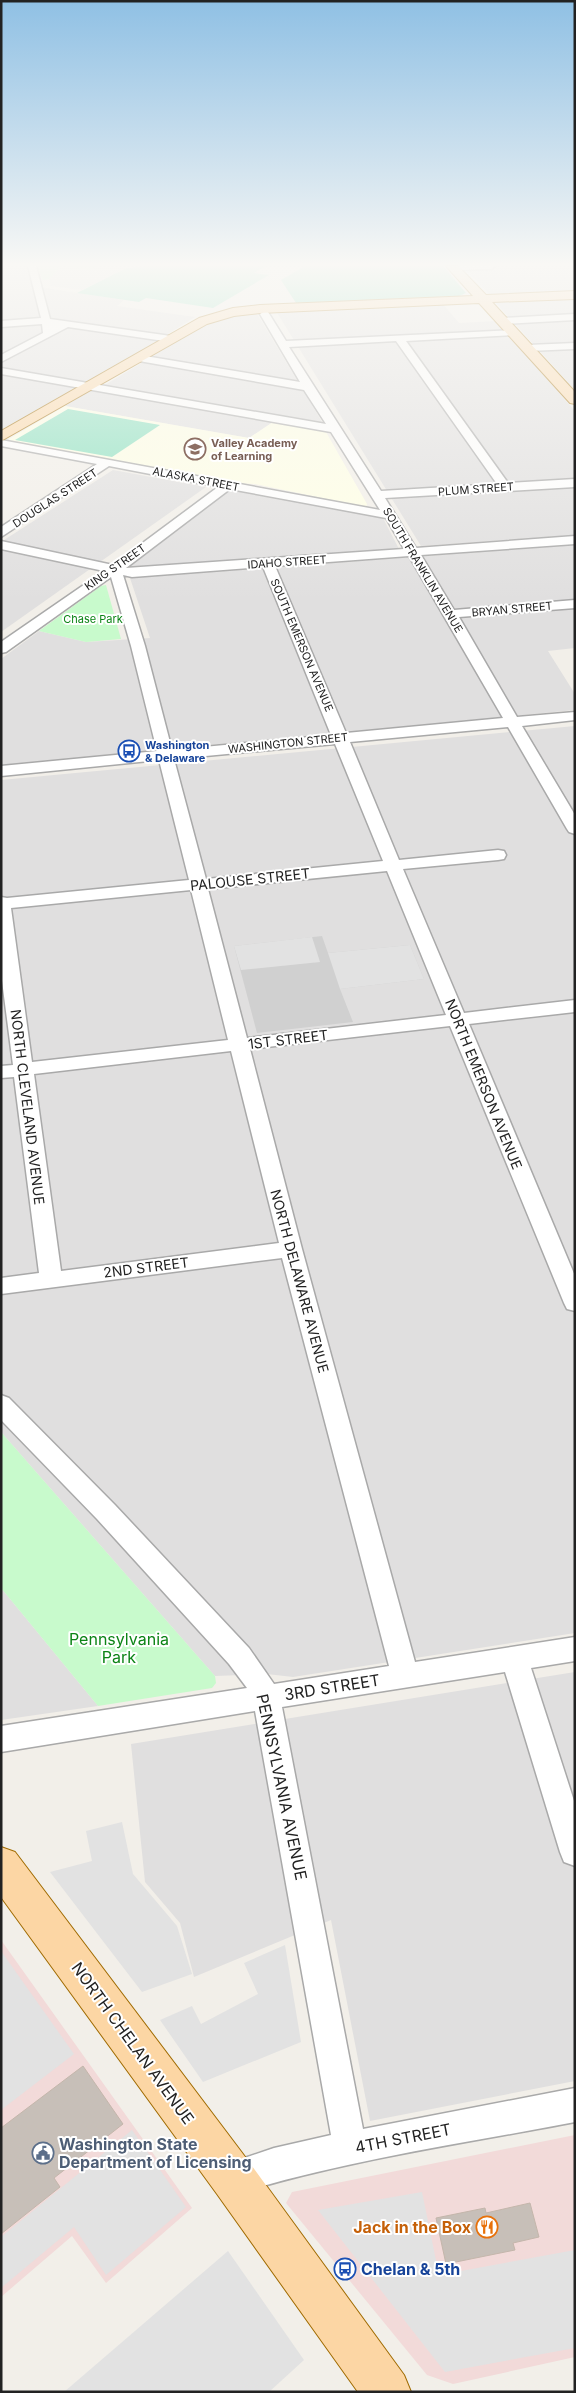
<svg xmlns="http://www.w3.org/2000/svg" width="576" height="2393" font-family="Inter,sans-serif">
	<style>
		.residential { fill: #e0dfdf }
		.commercial { fill: #f2dad9 }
		.education { fill: #ffffe5 }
		.religious { fill: #d0d0d0 }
		.park { fill: #c8facc }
		.pitch { fill: #88e0be }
		.parking { fill: #e2e2e2 }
		.building { fill: #c7bfb8; stroke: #c4b6ab }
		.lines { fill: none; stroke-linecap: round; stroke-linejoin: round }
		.minor-casing { stroke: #a9a9a9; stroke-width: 3 }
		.major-casing { stroke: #a06b00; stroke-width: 2 }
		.minor { fill: #fff; fill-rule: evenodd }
		.major { fill: #fcd6a4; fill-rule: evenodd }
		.labels { text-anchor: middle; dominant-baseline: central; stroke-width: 4; stroke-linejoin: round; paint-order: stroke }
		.far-education-label { font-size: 11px; font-weight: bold; fill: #785e54; stroke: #fff; text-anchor: start }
		.far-street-label { font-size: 11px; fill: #222; stroke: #fff }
		.far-park-label { font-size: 11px; fill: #0c8416; stroke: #fff }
		.far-transit-label { font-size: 11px; font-weight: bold; fill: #164399; stroke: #fff; text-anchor: start }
		.street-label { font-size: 14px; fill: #222; stroke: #fff }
		.near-park-label { font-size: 16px; fill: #0c8416; stroke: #fff }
		.near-street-label { font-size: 16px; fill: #222; stroke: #fff }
		.near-service-label { font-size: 16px; font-weight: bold; fill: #4e5e75; stroke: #fff; text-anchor: start }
		.near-food-label { font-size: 16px; font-weight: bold; fill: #c56008; stroke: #fff; text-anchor: end }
		.near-transit-label { font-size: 16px; font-weight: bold; fill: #164399; stroke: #fff; text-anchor: start }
	</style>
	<rect width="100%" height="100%" fill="#f2efe9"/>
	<!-- residential -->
	<g class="residential">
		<polygon points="1,266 26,266 32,286 124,300 117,306 195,317 131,357 1,430"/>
		<polygon points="463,266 575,266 575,292 490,295"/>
		<polygon points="575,297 575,390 496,303 501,300"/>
		<polygon points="443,304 459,323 496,321 575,411 575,535 421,546 276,311"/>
		<polygon points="256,312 324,425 105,385 212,320 222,317"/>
		<polygon points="92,389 273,422 249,438 65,406"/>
		<polygon points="113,470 206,487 1,632 1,542"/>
		<polygon points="230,490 383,518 399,549 131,569 128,564"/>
		<polygon points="575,545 575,648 548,651 575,694 575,710 1,765 1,659 39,631 86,642 150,638 130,578"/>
		<polygon points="575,726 575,1633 293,1677 267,1674 215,1676 1,1432 1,780"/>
		<polygon points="1,1588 98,1706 1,1720"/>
		<polygon points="575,1672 575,2081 370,2121 331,1920 194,1977 180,1923 145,1882 131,1744"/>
	</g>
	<!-- commercial -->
	<g class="commercial">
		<polygon points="1,1940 192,2208 106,2283 72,2236 1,2297"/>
		<polygon points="575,2135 575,2357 453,2384 427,2375 286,2203 292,2192"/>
	</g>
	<!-- education -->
	<polygon class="education" points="65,406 249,438 273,422 320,430 326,432 367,504 366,507 255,484 234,483 9,441 9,439"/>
	<!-- religious -->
	<polygon class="religious" points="322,936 328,953 410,945 424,979 340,989 353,1022 257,1033 234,946"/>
	<!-- park -->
	<g class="park">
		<polygon points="37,266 99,266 90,270 62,266 49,279 43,280"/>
		<polygon points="106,585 121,639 86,642 39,631 101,586"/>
		<polygon points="1,1432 215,1676 216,1683 212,1688 98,1706 1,1588"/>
	</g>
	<!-- pitch -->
	<g class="pitch">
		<polygon points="147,266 266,266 254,273 269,275 213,308 146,298 139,302 77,293 126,268"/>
		<polygon points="305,266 443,266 466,293 459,296 296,303 281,280"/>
		<polygon points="68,409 160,425 112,457 15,440"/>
	</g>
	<!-- parking -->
	<g class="parking">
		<polygon points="62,266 90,270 99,266 147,266 126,268 82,290 51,286 49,279"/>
		<polygon points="312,937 320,962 241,970 234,946"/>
		<polygon points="410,945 424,979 340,989 328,953"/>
		<polygon points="122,1822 133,1874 177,1926 192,1974 142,1992 50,1872 92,1861 86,1831"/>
		<polygon points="285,1945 301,2042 203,2082 160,2020 192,2006 201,2024 258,1994 244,1963"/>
		<polygon points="1,1951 74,2054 1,2110"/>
		<polygon points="132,2130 186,2207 106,2275 74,2227 1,2288 1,2237"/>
		<polygon points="422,2192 439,2275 575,2250 575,2348 445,2372 318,2210"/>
		<polygon points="228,2251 304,2360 269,2392 64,2392"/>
	</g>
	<!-- building -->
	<g class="building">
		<polygon points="83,2066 123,2124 54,2178 60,2187 1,2234 1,2128"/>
		<polygon points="530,2203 539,2237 513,2243 515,2250 446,2264 436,2218 485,2208 486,2213"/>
	</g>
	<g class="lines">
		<!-- minor casing -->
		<g class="minor-casing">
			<g id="minor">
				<polygon points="28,266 36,266 50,319 171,336 176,339 171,342 68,327 1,362 1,355 43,333 42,324 1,327 1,321 41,318"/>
				<polygon points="450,266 495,266 491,269 454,270 451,269"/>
				<path d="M265,311L268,312L286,341L516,330L518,332L513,335L406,341L508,483L575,479V487L385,498L416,548L575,536V544L421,555L454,610L575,600V608L459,617L517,717L575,712V720L522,726L575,815V834L569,832L567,829L508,727L350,742L399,860L498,850L504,851L506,855L504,859L498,860L403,869L464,1013L575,1000V1012L469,1024L575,1276V1311L567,1309L564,1303L450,1026L250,1049L302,1249L415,1662L575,1637V1661L531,1668L575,1804V1866L564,1862L560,1852L505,1672L282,1707L363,2129L575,2088V2122C461,2144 344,2160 233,2195L221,2190L216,2178L221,2166L274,2148L331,2135L255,1711L1,1752V1726L247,1688L229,1664L97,1519L1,1420V1395L9,1398L115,1505L249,1648L274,1684L389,1666L282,1258L1,1294V1278L39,1273L14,1077L1,1078V1066L13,1065L1,973V897L7,898L189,880L159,760L1,776V766L157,751L131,646L111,577L6,652L1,653V642L104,571L1,549V541L113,565L218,487L109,466L1,537V527L97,464L1,446V440L380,510L331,432L1,374V368L326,424L304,390L139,361L134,358L139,355L300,382L260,314ZM396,341L497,484L381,491L289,347ZM230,489L386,518L404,549L126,568ZM409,556L503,718L346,733L275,566ZM263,567L331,735L172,750L145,646L123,575L132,577ZM335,744L383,861L206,879L174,759ZM387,871L446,1015L247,1038L208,889ZM191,890L228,1040L32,1062L11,908ZM231,1051L279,1243L61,1271L34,1074Z"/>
				<polygon points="575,314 575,320 503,324 498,321 503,318"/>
				<polygon points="575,343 575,349 528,351 523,348 528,345"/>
			</g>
		</g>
		<!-- major casing -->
		<g class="major-casing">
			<g id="major">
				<polygon points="446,266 458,266 486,295 575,291 575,299 492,302 575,392 575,404 570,403 479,303 260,313 234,316 207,324 1,441 1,431 199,318 233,308 260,305 473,296"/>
				<polygon points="1,1847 15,1852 249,2162 404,2375 411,2392 358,2392 217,2194 1,1897"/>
			</g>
		</g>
		<!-- minor -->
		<use href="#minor" class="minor"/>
		<!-- major -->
		<use href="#major" class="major"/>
	</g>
	<!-- sky -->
	<linearGradient id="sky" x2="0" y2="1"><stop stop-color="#8fc0e4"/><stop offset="0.44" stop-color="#f9f8f5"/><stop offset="1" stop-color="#f9f8f5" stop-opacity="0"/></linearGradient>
	<rect width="576" height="601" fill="url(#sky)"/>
	<!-- icons -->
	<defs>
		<g id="school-ring" transform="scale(1.125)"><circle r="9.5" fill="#fff" stroke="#8d6e63" stroke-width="1.5"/><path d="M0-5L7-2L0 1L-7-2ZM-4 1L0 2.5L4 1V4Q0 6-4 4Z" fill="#8d6e63"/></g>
		<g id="bus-ring" transform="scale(1.125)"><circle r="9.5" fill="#fff" stroke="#1a4fb4" stroke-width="1.5"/><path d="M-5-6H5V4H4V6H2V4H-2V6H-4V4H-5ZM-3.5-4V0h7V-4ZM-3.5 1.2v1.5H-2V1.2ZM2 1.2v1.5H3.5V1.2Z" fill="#1a4fb4"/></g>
		<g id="civic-ring" transform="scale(1.125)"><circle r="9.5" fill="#fff" stroke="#5c6f8a" stroke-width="1.5"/><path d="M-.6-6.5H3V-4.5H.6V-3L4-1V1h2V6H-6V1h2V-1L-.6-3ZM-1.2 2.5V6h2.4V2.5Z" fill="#5c6f8a"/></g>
		<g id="restaurant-ring" transform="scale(1.125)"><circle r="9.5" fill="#fff" stroke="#e8710a" stroke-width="1.5"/><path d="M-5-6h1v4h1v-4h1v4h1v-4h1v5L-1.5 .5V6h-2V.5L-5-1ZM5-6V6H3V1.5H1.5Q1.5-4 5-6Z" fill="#e8710a"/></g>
	</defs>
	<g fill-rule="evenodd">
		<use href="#school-ring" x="195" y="449"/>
		<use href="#bus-ring" x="129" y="751"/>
		<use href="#civic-ring" x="43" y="2153"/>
		<use href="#restaurant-ring" x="487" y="2227"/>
		<use href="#bus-ring" x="345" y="2269"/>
	</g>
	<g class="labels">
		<!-- far-education labels -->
		<g class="far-education-label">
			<text x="211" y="443">Valley Academy<tspan x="211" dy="13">of Learning</tspan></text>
		</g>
		<!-- far-street labels -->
		<g class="far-street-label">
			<text transform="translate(196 479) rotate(11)">ALASKA STREET</text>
			<text transform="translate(476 489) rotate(-4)">PLUM STREET</text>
			<text transform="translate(55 498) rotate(-33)">DOUGLAS STREET</text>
			<text transform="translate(287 562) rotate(-4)">IDAHO STREET</text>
			<text transform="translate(115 567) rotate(-35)">KING STREET</text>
			<text transform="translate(423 570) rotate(59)">SOUTH FRANKLIN AVENUE</text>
			<text transform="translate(512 609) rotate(-5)">BRYAN STREET</text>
			<text transform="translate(302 645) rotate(67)">SOUTH EMERSON AVENUE</text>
			<text transform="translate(288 743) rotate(-6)">WASHINGTON STREET</text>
		</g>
		<!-- far-park labels -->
		<g class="far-park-label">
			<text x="93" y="619">Chase Park</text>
		</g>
		<!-- far-transit labels -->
		<g class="far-transit-label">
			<text x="145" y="745">Washington<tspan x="145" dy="13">&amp; Delaware</tspan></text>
		</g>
		<!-- street labels -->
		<g class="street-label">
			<text transform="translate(250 879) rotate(-6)">PALOUSE STREET</text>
			<text transform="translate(288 1039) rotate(-7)">1ST STREET</text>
			<text transform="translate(484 1084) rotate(68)">NORTH EMERSON AVENUE</text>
			<text transform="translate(28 1107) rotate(83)">NORTH CLEVELAND AVENUE</text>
			<text transform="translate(146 1267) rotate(-7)">2ND STREET</text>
			<text transform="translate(300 1281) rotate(75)">NORTH DELAWARE AVENUE</text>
		</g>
		<!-- near-park labels -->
		<g class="near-park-label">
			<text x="119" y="1639">Pennsylvania<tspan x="119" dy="18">Park</tspan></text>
		</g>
		<!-- near-street labels -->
		<g class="near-street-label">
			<text transform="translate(332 1687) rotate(-9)">3RD STREET</text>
			<text transform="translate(282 1787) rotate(78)">PENNSYLVANIA AVENUE</text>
			<text transform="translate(133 2043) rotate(54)">NORTH CHELAN AVENUE</text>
			<text transform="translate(403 2138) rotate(-11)">4TH STREET</text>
		</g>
		<!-- near-service labels -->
		<g class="near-service-label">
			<text x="59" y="2144">Washington State<tspan x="59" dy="18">Department of Licensing</tspan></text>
		</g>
		<!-- near-food labels -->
		<g class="near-food-label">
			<text x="471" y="2227">Jack in the Box</text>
		</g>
		<!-- near-transit labels -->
		<g class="near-transit-label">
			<text x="361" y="2269">Chelan &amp; 5th</text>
		</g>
	</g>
	<!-- border -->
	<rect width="576" height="2393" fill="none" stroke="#222222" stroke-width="5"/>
</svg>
